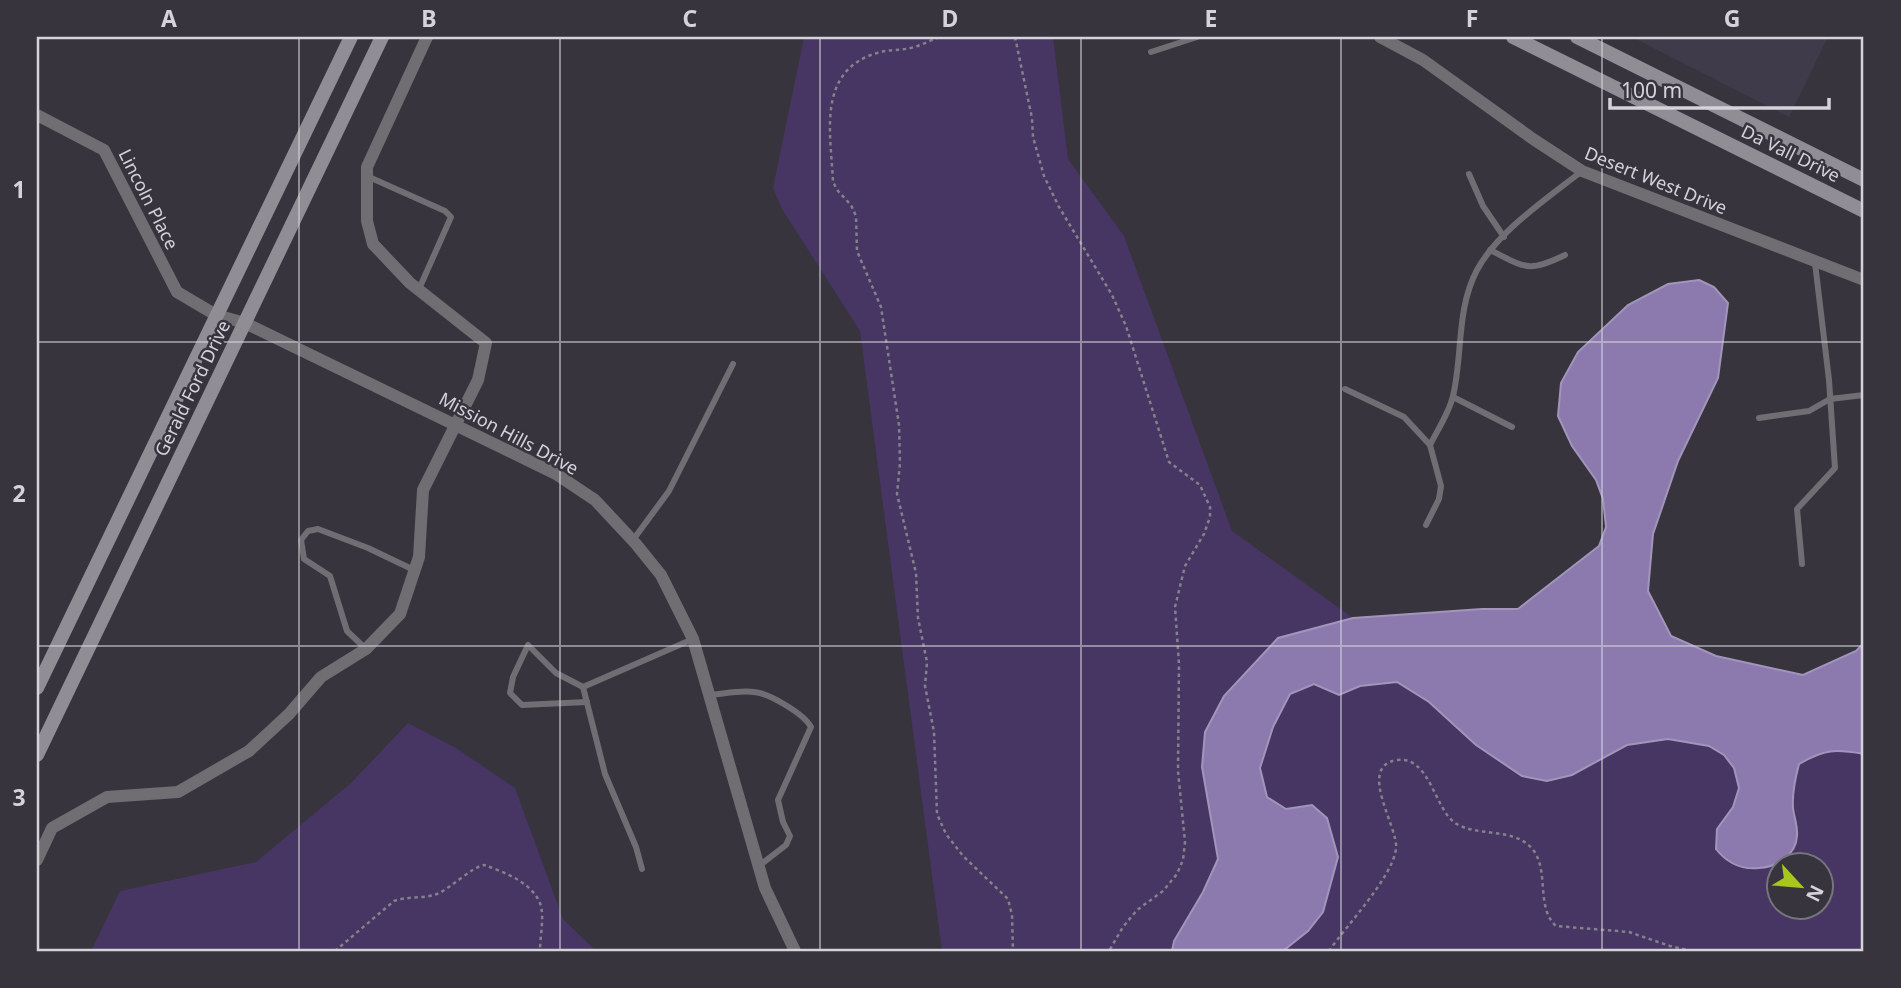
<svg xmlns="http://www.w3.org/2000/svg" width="1901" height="988" font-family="'Noto Sans',sans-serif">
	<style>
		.built { fill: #403b4b }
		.green { fill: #473563; fill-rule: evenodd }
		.water { fill: #8c7aae; stroke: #a295bb; stroke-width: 2 }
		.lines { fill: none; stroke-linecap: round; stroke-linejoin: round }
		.path { stroke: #838189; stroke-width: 2.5; stroke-dasharray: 3.5 3.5; stroke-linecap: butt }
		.lane { stroke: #706e73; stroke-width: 6 }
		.street { stroke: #706e73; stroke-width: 12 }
		.secondary { stroke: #908d95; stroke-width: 14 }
		.grid { fill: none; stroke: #d5d3da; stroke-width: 2; stroke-opacity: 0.55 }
		.labels { text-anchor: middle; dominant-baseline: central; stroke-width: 5; stroke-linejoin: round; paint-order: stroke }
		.street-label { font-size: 18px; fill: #d5d3da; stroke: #37343e }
		.neatline { fill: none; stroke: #d5d3da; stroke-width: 2.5 }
		.grid-label { font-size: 23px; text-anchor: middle; font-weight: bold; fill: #d5d3da }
	</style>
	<rect width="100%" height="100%" fill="#37343e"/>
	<!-- built -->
	<polygon class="built" points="1632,37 1828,37 1789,117"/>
	<!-- green -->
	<g class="green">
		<path d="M804,37H1053L1068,159L1124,236L1232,531L1353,618L1482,609H1518L1599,546L1606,527L1603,499L1596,480L1572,446L1558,416L1561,383L1578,352L1628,305L1668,284L1699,280L1714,287L1728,303L1718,378L1678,461L1653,534L1648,591L1671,636L1716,656L1803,675L1856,651L1864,643V951H942L860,331L782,209L773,188ZM1778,866H1820V908H1778Z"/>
		<polygon points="408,723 456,748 515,788 563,919 596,951 91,951 120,891 256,862 351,783"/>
	</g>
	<!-- water -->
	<path class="water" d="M1699,280L1714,287L1728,303L1718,378L1678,461L1653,534L1648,591L1671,636L1716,656L1803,675L1856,651L1864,643V754C1835,749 1825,749 1799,764C1795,779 1792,793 1793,808C1794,817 1798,827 1797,836C1796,855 1777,867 1759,868C1740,870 1727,863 1716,849L1717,829L1733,807L1739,788L1734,768L1724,755L1709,746L1668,739L1627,745L1572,775L1547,781L1522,776L1476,745L1429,702L1397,682L1360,686L1339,695L1314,684L1290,694L1273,727L1260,768L1267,797L1286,809L1312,805L1327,818L1338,857L1323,912L1308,931L1283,951H1172L1174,941L1203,892L1218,859L1202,767L1205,732L1224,696L1278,638L1353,618L1482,609H1518L1599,546L1606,527L1603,499L1596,480L1572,446L1558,416L1561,383L1578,352L1628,305L1668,284Z"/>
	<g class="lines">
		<!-- path -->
		<g class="path">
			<path d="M939,37C931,40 922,45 914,47C902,51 889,49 877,53C816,71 831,134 833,182L838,191L851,205L856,216L857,251L881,307L899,425L900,463L897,494L916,573L918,618L927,662L925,686L934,732L937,814L946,834L963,856L1008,899L1012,915L1013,951"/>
			<polyline points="1015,37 1032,118 1033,137 1044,176 1059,207 1112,295 1126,326 1169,462 1200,485 1210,507 1210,517 1204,534 1185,566 1175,607 1179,664 1178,771 1185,842 1183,860 1177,874 1163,891 1137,910 1123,927 1109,951"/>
			<path d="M335,951L394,901C407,896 424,899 437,894C451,888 472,867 484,865C504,872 534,883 541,906C544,920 540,937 540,951"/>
			<path d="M1329,951C1346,926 1392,878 1396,849C1399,828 1356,766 1397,760C1430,756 1434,808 1455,823C1478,838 1516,826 1534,851C1549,873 1536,908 1556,926L1629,932L1670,946L1692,951"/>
		</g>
		<!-- lane -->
		<g class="lane">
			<polyline points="1151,52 1197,37"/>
			<polyline points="1469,174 1483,206 1504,237"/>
			<polyline points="369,177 445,211 451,217 419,289"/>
			<path d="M1490,250C1526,268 1528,273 1565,255"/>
			<polyline points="1345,389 1404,417 1430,445 1441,486 1439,499 1426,525"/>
			<polyline points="1453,397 1512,427"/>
			<polyline points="1759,418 1809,411 1830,399 1864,395"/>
			<path d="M1430,445C1438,429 1449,413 1453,396C1463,354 1456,310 1477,270C1498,231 1548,198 1582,171"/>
			<polyline points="633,540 669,491 733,364"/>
			<polyline points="1802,564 1797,509 1835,468 1829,380 1815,263"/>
			<polyline points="366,649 347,631 330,576 304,559 301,540 308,531 318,529 368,548 414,570"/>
			<polyline points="583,687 556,673 528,645 513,677 510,693 522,705 587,702"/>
			<path d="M709,695C723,694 740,690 754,692C769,693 804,714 811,727L778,800L783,822L790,836L786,845L759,866"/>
			<polyline points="642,869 636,847 605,774 583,687 693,639"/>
		</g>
		<!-- street -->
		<g class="street">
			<polyline points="1380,37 1423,60 1533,139 1582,171 1864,280"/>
			<polyline points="37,115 104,150 177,292 216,315 245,323 556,474 595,500 636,544 661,575 693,639 765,888 795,951"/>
			<polyline points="37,860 52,828 107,797 178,792 249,751 289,714 321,677 366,649 400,614 419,557 423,490 478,380 486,343 410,283 373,244 367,221 367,167 427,37"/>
		</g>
		<!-- secondary -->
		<g class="secondary">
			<polyline points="1513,37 1864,211"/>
			<polyline points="1577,37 1864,180"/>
			<polyline points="37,688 351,37"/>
			<polyline points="37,755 382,37"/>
		</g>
	</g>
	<!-- grid -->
	<path class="grid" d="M299,37V951M560,37V951M820,37V951M1081,37V951M1341,37V951M1602,37V951M37,342H1864M37,646H1864"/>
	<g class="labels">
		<!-- street labels -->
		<g class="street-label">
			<text transform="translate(1791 153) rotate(26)">Da Vall Drive</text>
			<text transform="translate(1656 180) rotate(22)">Desert West Drive</text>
			<text transform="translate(149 199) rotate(63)">Lincoln Place</text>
			<text transform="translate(192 388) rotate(-64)">Gerald Ford Drive</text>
			<text transform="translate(509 433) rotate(28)">Mission Hills Drive</text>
		</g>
	</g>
	<!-- border -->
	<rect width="1901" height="988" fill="none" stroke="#37343e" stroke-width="77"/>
	<!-- north arrow -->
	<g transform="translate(1800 886) rotate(116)"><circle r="33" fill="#37343e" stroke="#76747c" stroke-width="2"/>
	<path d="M0-5L12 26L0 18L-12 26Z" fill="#a9c71a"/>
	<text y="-10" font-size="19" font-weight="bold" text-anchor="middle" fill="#d5d3da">N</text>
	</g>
	<!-- scale -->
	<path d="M1610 98v10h219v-10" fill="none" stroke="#d5d3da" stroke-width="3.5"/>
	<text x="1621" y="98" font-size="21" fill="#d5d3da" stroke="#37343e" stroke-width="5" paint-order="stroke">100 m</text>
	<rect x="38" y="38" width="1824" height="912" class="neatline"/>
	<g class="grid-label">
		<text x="169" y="27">A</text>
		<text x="429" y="27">B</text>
		<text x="690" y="27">C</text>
		<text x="950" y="27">D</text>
		<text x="1211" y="27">E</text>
		<text x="1472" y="27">F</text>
		<text x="1732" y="27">G</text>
		<text x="19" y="198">1</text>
		<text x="19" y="502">2</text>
		<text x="19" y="806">3</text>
	</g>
</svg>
